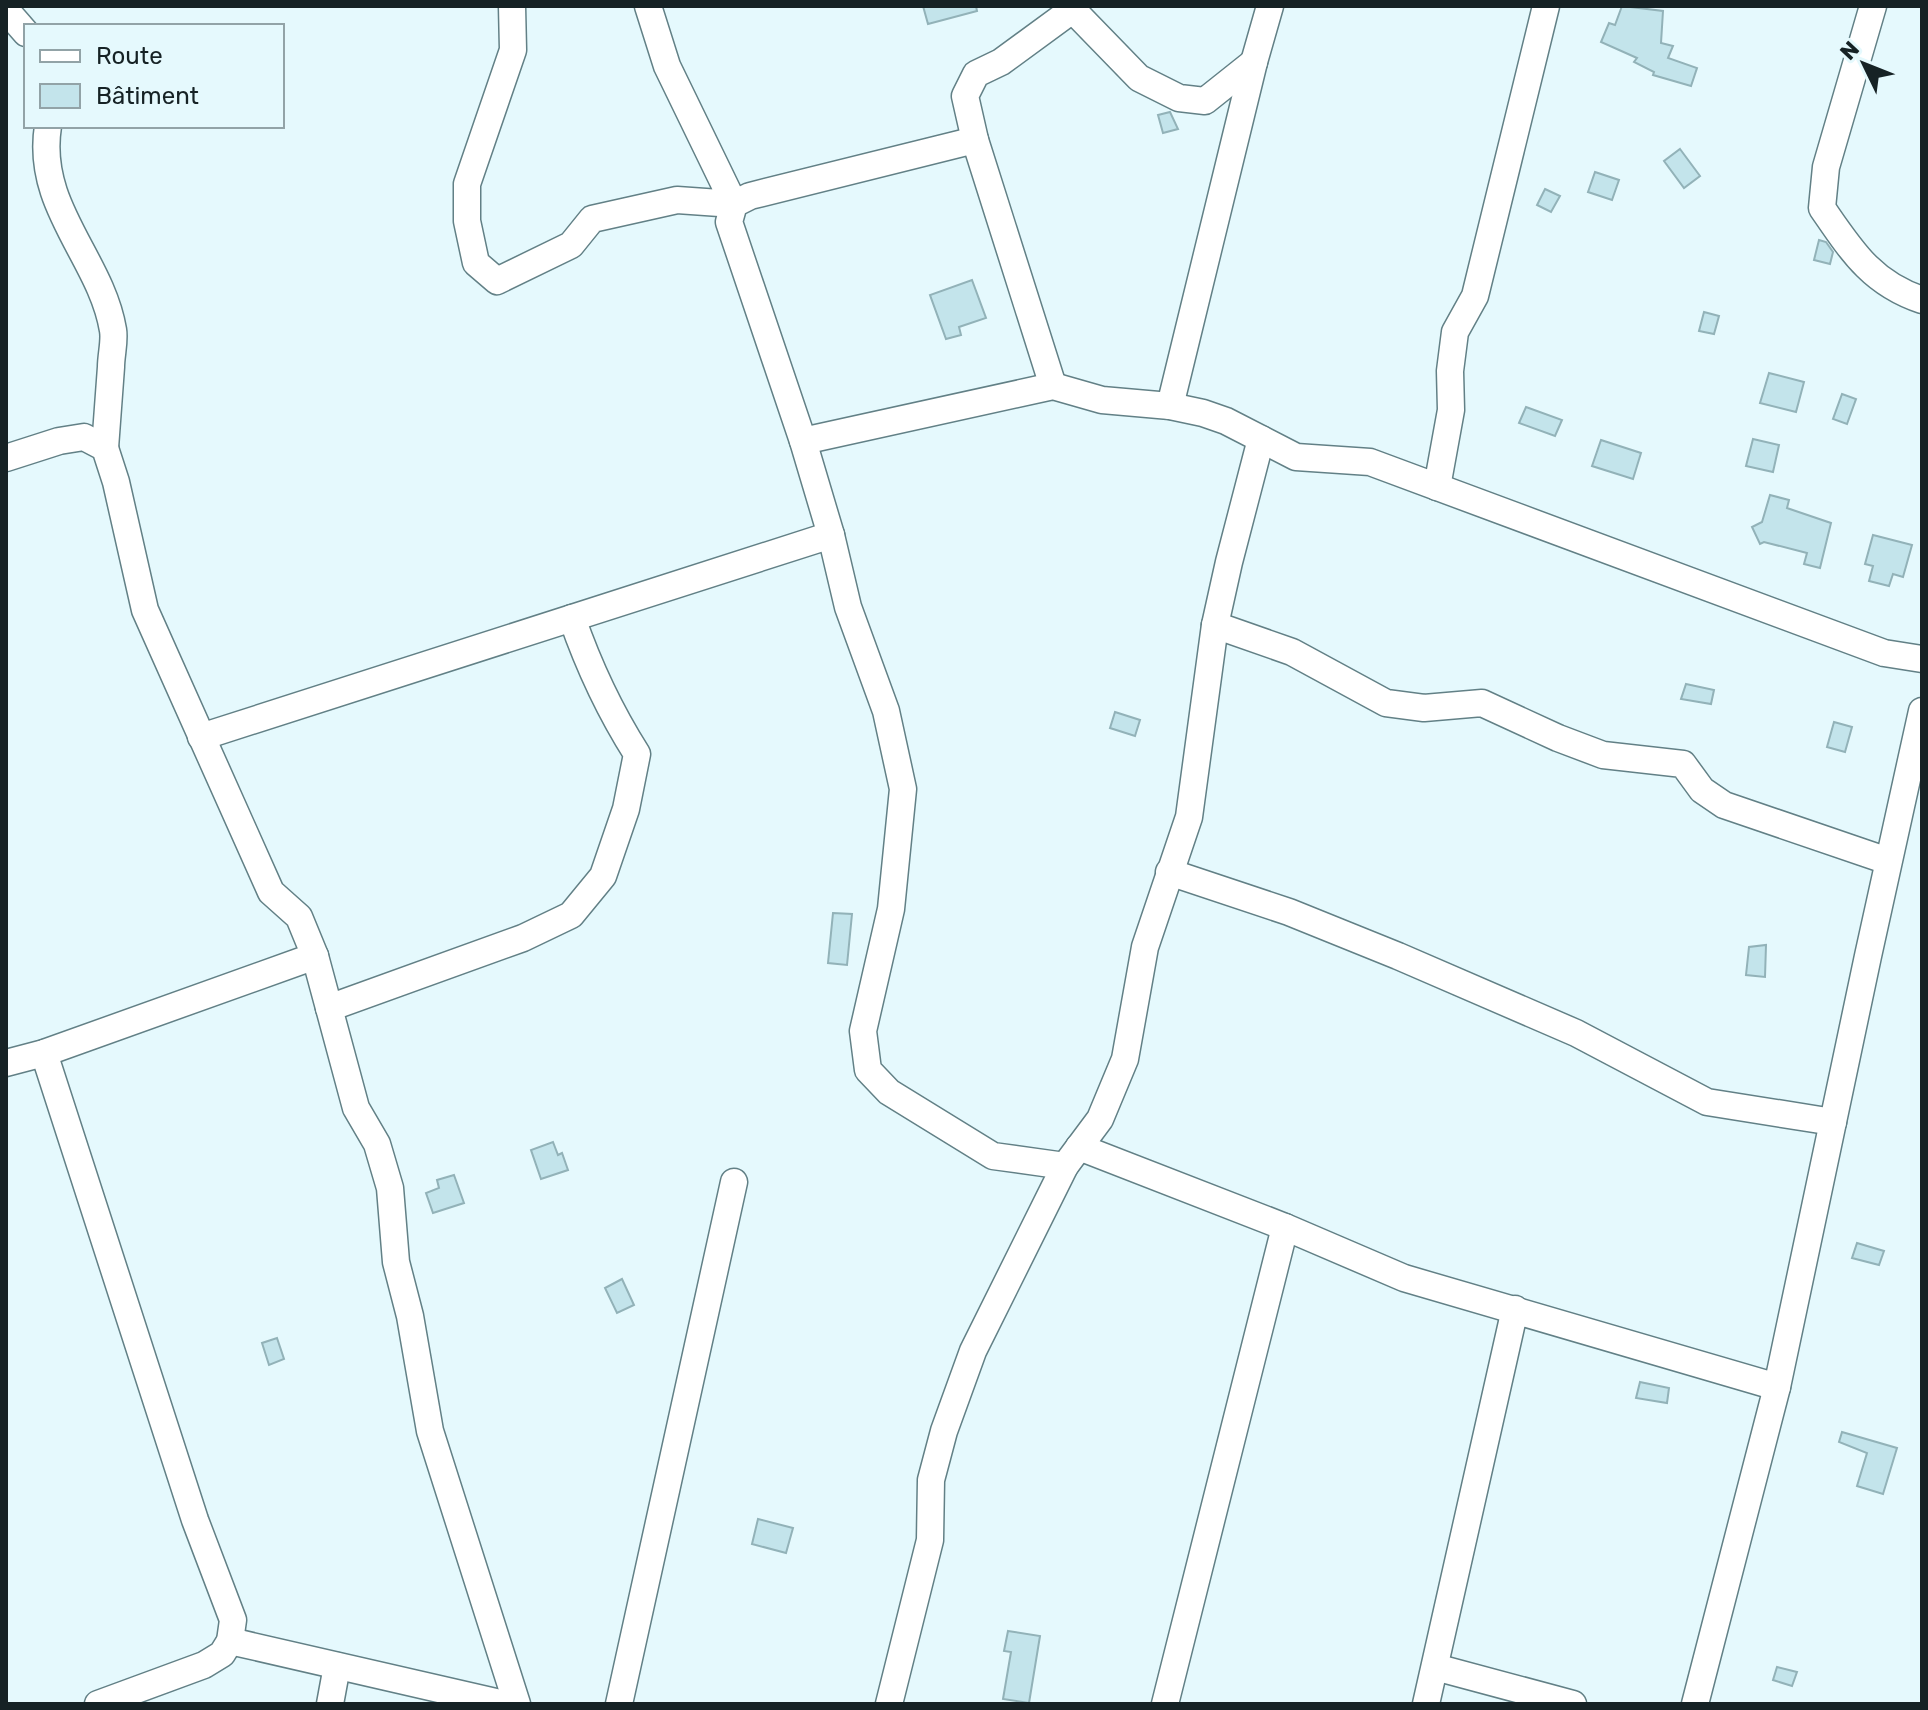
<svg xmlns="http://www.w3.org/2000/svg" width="1928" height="1710" font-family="Rubik,sans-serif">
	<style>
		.building { fill: #c3e4eb; stroke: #92b2b8; stroke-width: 2 }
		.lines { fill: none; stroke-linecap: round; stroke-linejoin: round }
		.minor-casing { stroke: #628086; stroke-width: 29 }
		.minor { stroke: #fff; stroke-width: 26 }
	</style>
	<rect width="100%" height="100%" fill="#e5f9fd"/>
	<!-- building -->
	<g class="building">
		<polygon points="923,6 976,6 977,11 928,24"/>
		<polygon points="1622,6 1663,11 1661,43 1673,46 1668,58 1697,68 1691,86 1653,75 1654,72 1634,62 1637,58 1601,42 1609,23 1615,25"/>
		<polygon points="1170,112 1178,129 1163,133 1158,115"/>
		<polygon points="1680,149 1700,176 1684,188 1664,161"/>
		<polygon points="1595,172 1619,180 1612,200 1588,192"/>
		<polygon points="1545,189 1560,196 1551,212 1537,205"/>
		<polygon points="1819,240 1826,242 1833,252 1830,264 1814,260"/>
		<polygon points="972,280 986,318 959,327 961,335 946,339 930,295"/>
		<polygon points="1704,312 1719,316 1714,334 1699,331"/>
		<polygon points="1769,373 1804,382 1796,412 1760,403"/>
		<polygon points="1842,394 1856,399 1847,424 1833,419"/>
		<polygon points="1526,407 1562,420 1555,436 1519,423"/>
		<polygon points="1753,439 1779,445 1773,472 1746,466"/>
		<polygon points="1601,440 1641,453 1633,479 1592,466"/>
		<polygon points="1770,495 1789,500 1787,508 1831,523 1820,568 1804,564 1807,553 1764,542 1760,544 1752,527 1762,522"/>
		<polygon points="1873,535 1912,545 1903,577 1893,574 1889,586 1869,581 1873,566 1865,564"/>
		<polygon points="1686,684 1714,690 1711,704 1681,699"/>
		<polygon points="1115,712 1140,720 1135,736 1110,728"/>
		<polygon points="1834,722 1852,727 1845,752 1827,747"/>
		<polygon points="833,913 852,914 847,965 828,963"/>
		<polygon points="1766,945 1765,977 1746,975 1749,947"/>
		<polygon points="553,1142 558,1155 562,1153 568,1170 541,1179 531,1150"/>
		<polygon points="454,1175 464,1203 433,1213 426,1193 439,1188 437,1180"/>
		<polygon points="1857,1243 1884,1251 1879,1265 1852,1258"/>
		<polygon points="622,1279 634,1305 617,1313 605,1288"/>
		<polygon points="277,1338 284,1359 269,1365 262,1343"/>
		<polygon points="1640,1382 1669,1388 1667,1403 1636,1398"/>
		<polygon points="1842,1432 1897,1448 1883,1494 1857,1486 1867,1453 1839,1442"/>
		<polygon points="758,1519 793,1528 786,1553 752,1544"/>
		<polygon points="1008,1631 1040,1636 1029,1703 1003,1699 1011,1652 1004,1651"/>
		<polygon points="1777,1667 1797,1672 1792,1686 1773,1680"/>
	</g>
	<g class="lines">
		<!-- minor casing -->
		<g class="minor-casing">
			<g id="minor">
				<polyline points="512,6 513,50 467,184 467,221 476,263 497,281 571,245 592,219 677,200 734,204 667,66 648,6"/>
				<polyline points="1069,6 1139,78 1179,98 1205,101 1254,62"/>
				<path d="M1873,6L1826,167L1822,208C1851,250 1871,283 1922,300"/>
				<polyline points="6,10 26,33"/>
				<path d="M48,126C35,207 101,258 113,330C115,341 111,355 111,367C109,394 107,421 105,448"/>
				<polyline points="975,140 750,196 734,204 729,222 803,441 831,535 848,607 886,711 903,789 891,909 863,1031 868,1070 889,1092 993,1156 1065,1166"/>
				<polyline points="1053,386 975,140 965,96 976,74 1001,62 1072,10"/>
				<polyline points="1170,406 1254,62 1270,6"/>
				<polyline points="803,441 1053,386 1102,400 1170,406 1203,413 1226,421 1296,457 1370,462 1884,653 1922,659"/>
				<polyline points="6,458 59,441 84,437 105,448 116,482 145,610 271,892 299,917 315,956 356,1108 377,1144 390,1188 396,1262 410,1316 430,1431 517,1704"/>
				<polyline points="1437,487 1451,410 1450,371 1455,332 1475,296 1546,6"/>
				<polyline points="1215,625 1292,652 1386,703 1424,708 1482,703 1558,738 1603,755 1683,764 1702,790 1724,805 1888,861"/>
				<polyline points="201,737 831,535"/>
				<polyline points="1169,872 1289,912 1398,956 1576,1033 1707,1102 1833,1122"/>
				<path d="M329,1008L523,938L571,915L603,876L626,809L637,754C609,710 589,667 572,618"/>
				<polyline points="44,1053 195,1520 233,1620 230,1641 222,1654 204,1665 98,1704"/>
				<polyline points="6,1063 44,1053 315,956"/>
				<polyline points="1079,1147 1285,1227 1404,1278 1777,1387 1695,1704"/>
				<polyline points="1777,1387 1868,956 1922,711"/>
				<polyline points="230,1641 504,1704"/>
				<polyline points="1435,1667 1573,1704"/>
				<polyline points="330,1704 337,1666"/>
				<polyline points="619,1704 734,1182"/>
				<polyline points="889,1704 930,1540 931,1480 944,1431 973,1351 1065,1166 1100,1119 1125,1059 1145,947 1189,817 1215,625 1229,562 1261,439"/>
				<polyline points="1165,1704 1285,1227"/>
				<polyline points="1426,1704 1515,1309"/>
			</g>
		</g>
		<!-- minor -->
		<use href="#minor" class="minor"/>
	</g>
	<!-- border -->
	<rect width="1928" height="1710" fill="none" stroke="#162225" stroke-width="16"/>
	<!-- legend -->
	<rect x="24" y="24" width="260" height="104" fill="#e5f9fd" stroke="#92a3a7" stroke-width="2"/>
	<rect x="40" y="50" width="40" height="12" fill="#ffffff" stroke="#92a3a7" stroke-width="2"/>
	<text x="96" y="64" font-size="24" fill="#162225">Route</text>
	<rect x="40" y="84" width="40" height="24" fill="#c3e4eb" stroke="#92a3a7" stroke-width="2"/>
	<text x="96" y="104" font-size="24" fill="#162225">Bâtiment</text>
	<!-- north arrow -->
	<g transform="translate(1864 64) rotate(313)" stroke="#e5f9fd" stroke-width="6" paint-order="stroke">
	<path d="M0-6L14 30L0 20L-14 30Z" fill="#162225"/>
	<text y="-12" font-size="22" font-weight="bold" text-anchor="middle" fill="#162225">N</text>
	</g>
</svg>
